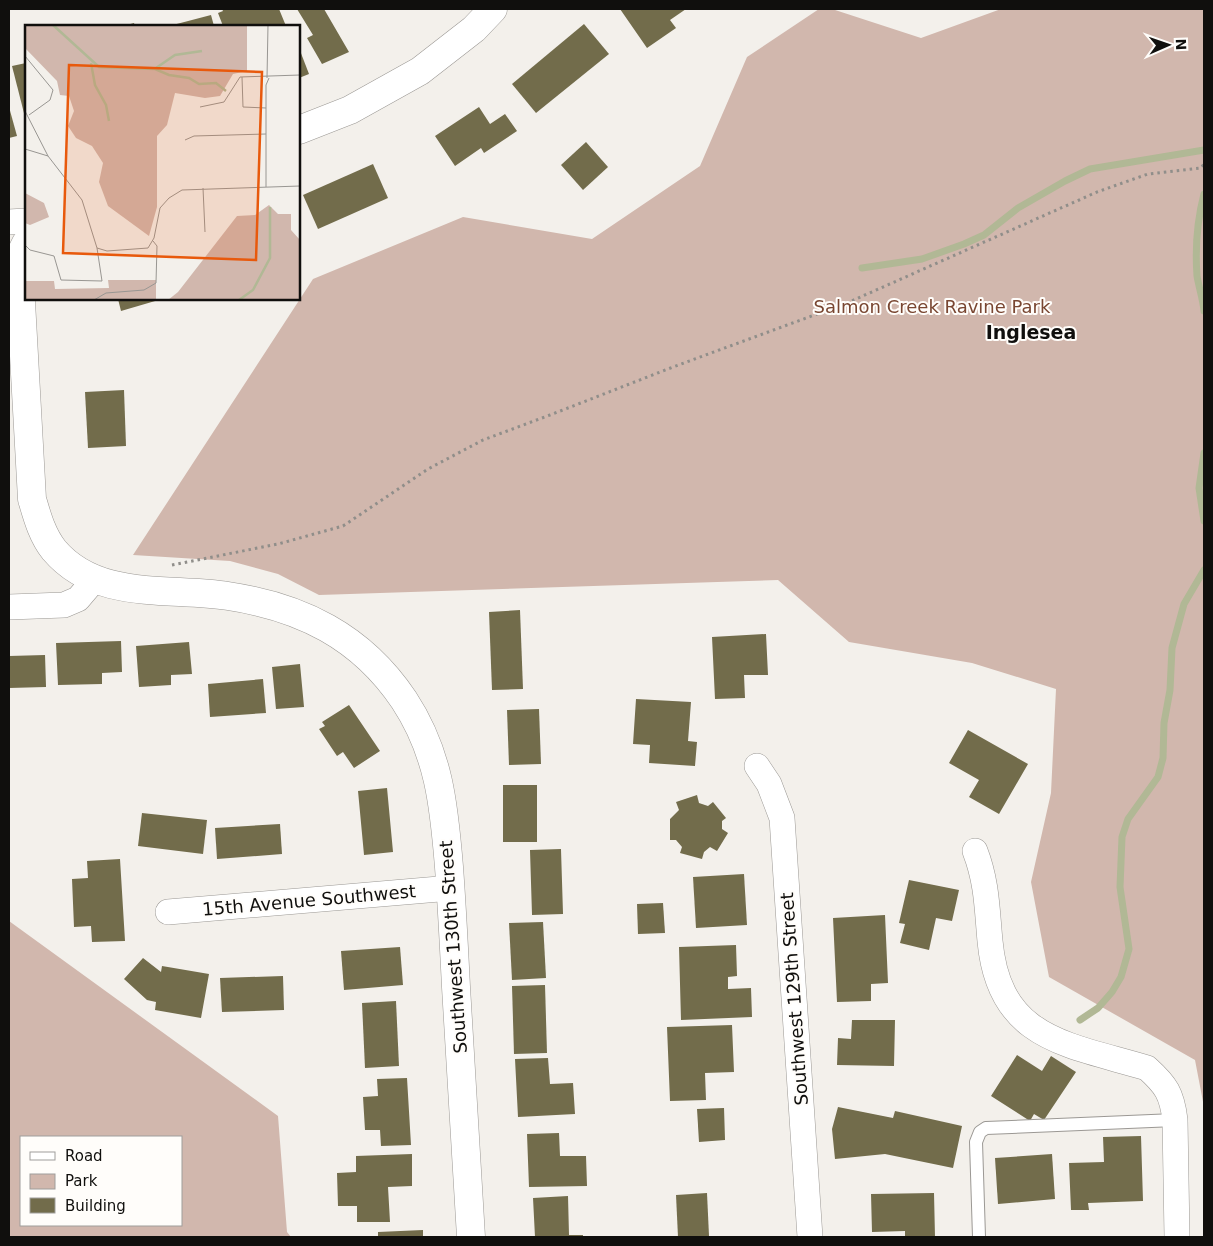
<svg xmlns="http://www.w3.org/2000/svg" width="1213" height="1246" font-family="'DejaVu Sans',sans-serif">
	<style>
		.green { fill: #d1b7ad; fill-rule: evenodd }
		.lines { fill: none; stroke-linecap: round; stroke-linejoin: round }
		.stream { stroke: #b1b895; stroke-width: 7 }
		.building { fill: #726c4b }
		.lane-casing { stroke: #9b9894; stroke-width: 14 }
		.street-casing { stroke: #9b9894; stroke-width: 26 }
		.secondary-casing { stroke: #9b9894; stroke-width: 29 }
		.path { stroke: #908e8a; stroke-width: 3; stroke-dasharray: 2.5 4; stroke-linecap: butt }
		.lane { stroke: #fff; stroke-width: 12 }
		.street { stroke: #fff; stroke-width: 25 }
		.secondary { stroke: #fff; stroke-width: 28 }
		.labels { text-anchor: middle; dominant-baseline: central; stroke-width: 4; stroke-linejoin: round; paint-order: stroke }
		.park-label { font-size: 18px; fill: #794631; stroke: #fffdfa }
		.street-label { font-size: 18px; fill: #100f0d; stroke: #fffdfa }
		.neighbourhood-label { font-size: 19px; font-weight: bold; fill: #100f0d; stroke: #fffdfa }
		.inset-river { fill: none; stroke: #b1b895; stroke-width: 2.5 }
		.inset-road { fill: none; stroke: #989692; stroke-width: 1 }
		.view { fill: #e8590c; fill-opacity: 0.15; stroke: #e8590c; stroke-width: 2.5 }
		.inset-edge { fill: none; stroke: #100f0d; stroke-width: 2.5 }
	</style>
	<rect width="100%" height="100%" fill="#f3f0eb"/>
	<!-- green -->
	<g class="green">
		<polygon points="819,9 832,9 921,38 1001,9 1204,9 1204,1107 1195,1060 1049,977 1031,882 1051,793 1056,689 972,663 849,642 778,580 319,595 278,574 230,561 133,555 313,279 463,217 592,239 700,166 747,57"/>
		<path d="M9,921L278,1116L287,1232L291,1237H9ZM21,1137H181V1225H21Z"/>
	</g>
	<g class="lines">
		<!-- stream -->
		<g class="stream">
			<path d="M1204,194C1197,221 1195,248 1197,276C1199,288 1203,299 1204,311"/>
			<polyline points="862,268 922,259 964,244 984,235 1018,208 1065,181 1090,169 1204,150"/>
			<polyline points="1204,453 1199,488 1204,521"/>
			<polyline points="1080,1020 1098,1008 1112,992 1121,977 1129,949 1120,887 1122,837 1128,819 1158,777 1163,758 1164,723 1170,690 1172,648 1184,604 1204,570"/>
		</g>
	</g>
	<!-- building -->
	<g class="building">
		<polygon points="222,9 279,9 286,26 223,26 218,13 223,11"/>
		<polygon points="297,9 324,9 349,52 322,64 307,38 313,35"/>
		<polygon points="620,9 686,9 670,20 676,28 647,48"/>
		<polygon points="211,15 214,26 169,26"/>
		<polygon points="134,23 135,26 123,26"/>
		<polygon points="584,24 609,54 536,113 512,84"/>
		<polygon points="299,48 309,74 299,78"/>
		<polygon points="26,63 26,121 12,66"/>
		<polygon points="9,107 17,136 9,138"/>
		<polygon points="479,107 490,124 505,114 517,131 484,153 481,148 455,166 435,136"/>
		<polygon points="586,142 608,167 583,190 561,165"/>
		<polygon points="373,164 388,198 318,229 303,195"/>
		<polygon points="118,299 162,299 121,311"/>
		<polygon points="124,390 126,446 88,448 85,392"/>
		<polygon points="520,610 523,689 492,690 489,612"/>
		<polygon points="766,634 768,675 744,675 745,698 715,699 712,637"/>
		<polygon points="121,641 122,672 102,673 102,684 58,685 56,643"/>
		<polygon points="189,642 192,674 171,675 171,685 139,687 136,646"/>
		<polygon points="45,655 46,687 9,688 9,656"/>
		<polygon points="300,664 304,707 276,709 272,667"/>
		<polygon points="263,679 266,713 210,717 208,684"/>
		<polygon points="636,699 691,702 688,741 697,742 695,766 649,763 650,745 633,744"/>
		<polygon points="349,705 380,751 354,768 343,752 337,756 319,729 325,726 322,722"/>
		<polygon points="539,709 541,764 509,765 507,710"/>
		<polygon points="968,730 1028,764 999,814 969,797 979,780 949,763"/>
		<rect x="503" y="785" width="34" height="57"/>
		<polygon points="387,788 393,852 364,855 358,791"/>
		<polygon points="697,795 699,803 708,806 713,802 726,818 722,821 722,829 728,833 717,851 710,847 704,852 702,859 680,853 682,847 676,840 670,840 670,819 679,810 676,802"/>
		<polygon points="142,813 207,820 203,854 138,846"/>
		<polygon points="280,824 282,854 217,859 215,828"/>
		<polygon points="561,849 563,914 532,915 530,850"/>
		<polygon points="120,859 125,941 92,942 91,926 74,927 72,879 88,878 87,861"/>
		<polygon points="744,874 747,925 696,928 693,877"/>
		<polygon points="909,880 959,890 952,921 936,918 929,950 900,943 905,924 899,923"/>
		<polygon points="663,903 665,933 638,934 637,904"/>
		<polygon points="885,915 888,983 871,984 871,1001 837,1002 833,918"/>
		<polygon points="543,922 546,978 512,980 509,923"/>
		<polygon points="736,945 737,976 728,977 728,989 751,988 752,1017 681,1020 679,947"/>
		<polygon points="400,947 403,985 344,990 341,951"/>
		<polygon points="143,958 161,972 162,966 209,974 201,1018 155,1010 156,1002 147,1000 124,979"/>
		<polygon points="283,976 284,1010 222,1012 220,978"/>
		<polygon points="545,985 547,1053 514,1054 512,986"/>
		<polygon points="396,1001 399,1066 365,1068 362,1003"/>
		<polygon points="852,1020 895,1020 894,1066 837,1065 838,1038 851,1039"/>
		<polygon points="732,1025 734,1072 705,1073 706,1100 670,1101 667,1027"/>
		<polygon points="1017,1055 1042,1071 1051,1056 1076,1072 1044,1120 1034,1114 1030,1121 991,1096"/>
		<polygon points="548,1058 550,1084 573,1083 575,1114 518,1117 515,1059"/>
		<polygon points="407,1078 411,1145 381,1146 380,1130 365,1130 363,1097 378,1096 377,1079"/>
		<polygon points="838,1107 893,1118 895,1111 962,1126 953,1168 885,1154 835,1159 832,1129"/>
		<polygon points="724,1108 725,1140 699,1142 697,1109"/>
		<polygon points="559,1133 560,1156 586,1156 587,1186 529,1187 527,1134"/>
		<polygon points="1141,1136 1143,1201 1088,1203 1089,1210 1071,1210 1069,1163 1104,1162 1103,1137"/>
		<polygon points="412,1154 412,1186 388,1187 390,1222 357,1222 357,1206 338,1206 337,1173 356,1172 356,1156"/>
		<polygon points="1052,1154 1055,1199 998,1204 995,1158"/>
		<polygon points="707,1193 709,1236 678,1237 676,1195"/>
		<polygon points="934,1193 935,1237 905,1237 905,1231 872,1232 871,1194"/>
		<polygon points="568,1196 569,1235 583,1235 583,1237 535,1237 533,1198"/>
		<polygon points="423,1230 423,1237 378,1237 378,1232"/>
	</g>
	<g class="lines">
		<!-- lane casing -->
		<g class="lane-casing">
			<polyline id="lane" points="979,1237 976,1142 980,1132 986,1128 1175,1120"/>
		</g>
		<!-- street casing -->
		<g class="street-casing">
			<g id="street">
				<polyline points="9,222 26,221"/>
				<polyline points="9,607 64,605 78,599 95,579"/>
				<polyline points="757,766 769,784 782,818 810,1237"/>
				<path d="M975,851C987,882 987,909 990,941C999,1040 1067,1044 1147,1068C1166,1085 1172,1094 1175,1120L1177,1237"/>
				<polyline points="168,912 451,888"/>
			</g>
		</g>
		<!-- secondary casing -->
		<g class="secondary-casing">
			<g id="secondary">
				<polyline points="299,130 350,110 420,71 474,29 493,9"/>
				<path d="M26,243L22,251L20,284L32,499C37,516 42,535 54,550C97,601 169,587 228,596C301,607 361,636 404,700C439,753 444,805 449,867C452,907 454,947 456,987C461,1070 466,1154 471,1237"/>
			</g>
		</g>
		<!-- path -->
		<polyline class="path" points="172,565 278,544 343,526 428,469 483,440 550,415 673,367 847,303 1097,192 1148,174 1201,168 1204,164"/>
		<!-- lane -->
		<use href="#lane" class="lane"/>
		<!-- street -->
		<use href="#street" class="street"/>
		<!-- secondary -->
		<use href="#secondary" class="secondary"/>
	</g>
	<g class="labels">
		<!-- park labels -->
		<g class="park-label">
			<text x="932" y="306">Salmon Creek Ravine Park</text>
		</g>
		<!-- street labels -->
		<g class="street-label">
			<text transform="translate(309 900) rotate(-5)">15th Avenue Southwest</text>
			<text transform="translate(453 947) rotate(-94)">Southwest 130th Street</text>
			<text transform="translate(794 999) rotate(-94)">Southwest 129th Street</text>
		</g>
		<!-- neighbourhood labels -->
		<g class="neighbourhood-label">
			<text x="1031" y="332">Inglesea</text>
		</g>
	</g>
	<!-- overview -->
	<g transform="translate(25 25)">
		<rect width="275" height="275" fill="#f3f0eb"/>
		<path d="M0,0H222V46L208,49L195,71L180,73L150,68L142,100L132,111V182L124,211L83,181L74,157L78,138L67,121L51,113L43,101L49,86L44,71L35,70L32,56L0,23ZM0,168L19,178L24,192L5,200L0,198ZM244,180L253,189H266V205L275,215V275H143L153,267L212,191L230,190ZM83,255H131V275H0V256H29L30,264L84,263Z" fill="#d1b7ad"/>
		<path class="inset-river" d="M28,0L74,42L130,44L144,50L164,53L174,59L191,58L201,66M66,38L70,60L81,80L84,96M131,43L150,30L177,26M214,275L228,265L245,233V182"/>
		<path class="inset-road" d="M0,31L28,65L25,75L4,90M217,52L218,82L241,83M242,53L243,0M175,82L199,77L215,52L275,50M0,86L23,131L57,175L72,223L77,256L36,255L29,231L5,225L0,220M160,115L169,111L241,109M0,124L23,131M241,162V60L244,53M178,163L180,207M72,223L82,226L123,223L129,213L135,183L144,173L157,165L275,161M69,275L81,268L119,265L131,258L132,221L128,216"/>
		<path class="view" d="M44,40L237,47L231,235L38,228Z"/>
		<rect width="275" height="275" class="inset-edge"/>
	</g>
	<!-- border -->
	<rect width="1213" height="1246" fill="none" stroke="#100f0d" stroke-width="20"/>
	<!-- legend -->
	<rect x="20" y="1136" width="162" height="90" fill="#fffdfa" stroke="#9f9e9b"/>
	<rect x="30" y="1152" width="25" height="8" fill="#ffffff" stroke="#9f9e9b"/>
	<text x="65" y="1161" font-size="15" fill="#100f0d">Road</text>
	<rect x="30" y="1174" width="25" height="15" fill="#d1b7ad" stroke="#9f9e9b"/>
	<text x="65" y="1186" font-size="15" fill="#100f0d">Park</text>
	<rect x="30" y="1198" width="25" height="15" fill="#726c4b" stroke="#9f9e9b"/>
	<text x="65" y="1211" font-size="15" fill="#100f0d">Building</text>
	<!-- north arrow -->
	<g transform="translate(1168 45) rotate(88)" stroke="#fffdfa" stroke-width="4" paint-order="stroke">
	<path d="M0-4L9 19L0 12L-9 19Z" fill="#100f0d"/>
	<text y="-8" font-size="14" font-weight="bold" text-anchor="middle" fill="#100f0d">N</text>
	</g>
</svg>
